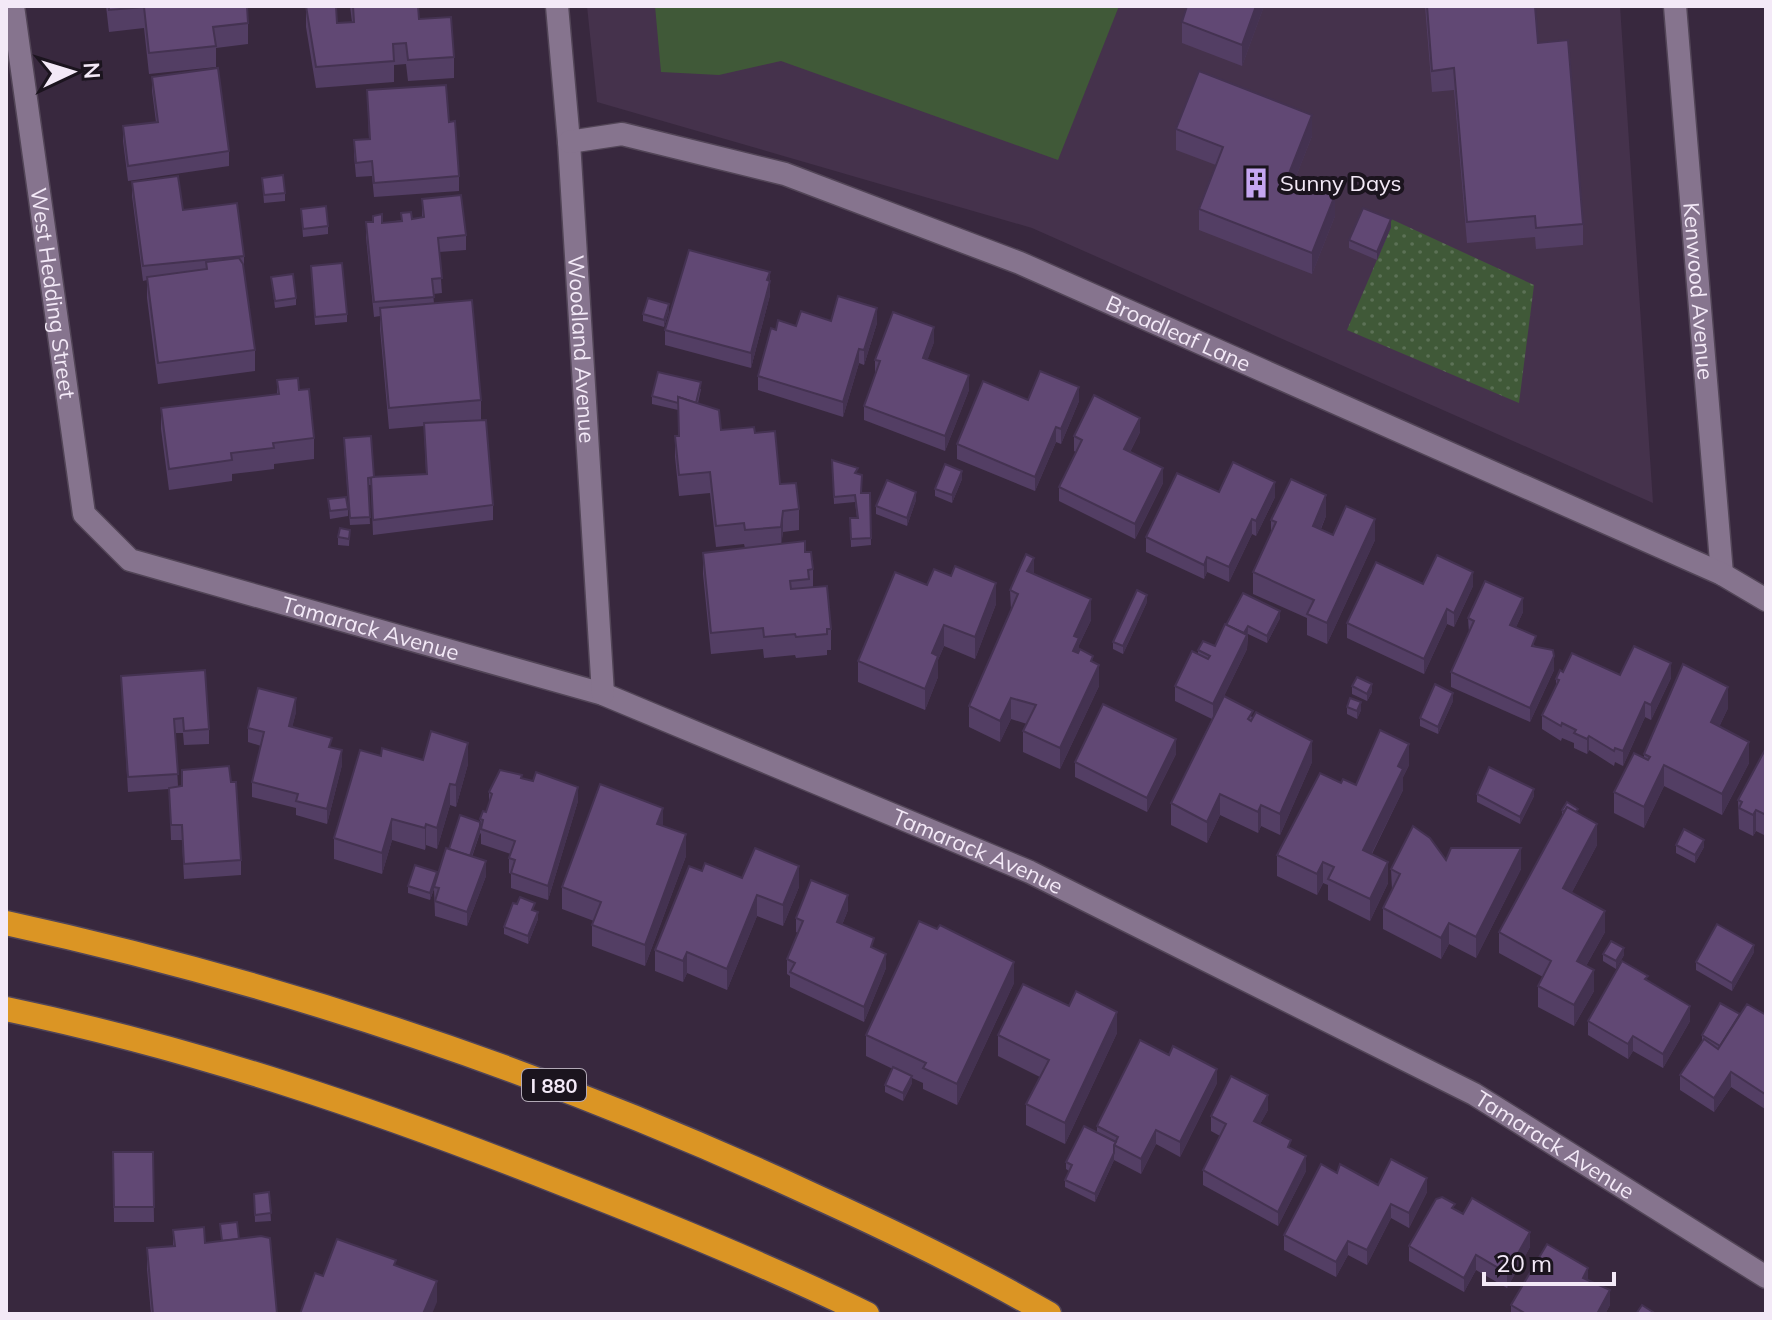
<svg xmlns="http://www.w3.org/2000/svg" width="1772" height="1320" font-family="Mulish,sans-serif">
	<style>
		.built { fill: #45324c }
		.grass { fill: url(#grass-dots) }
		.garden { fill: #405938 }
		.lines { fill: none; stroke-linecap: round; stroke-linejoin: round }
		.minor-casing { stroke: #524557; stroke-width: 25 }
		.motorway-casing { stroke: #524557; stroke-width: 27 }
		.minor { stroke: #86748e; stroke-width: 22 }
		.motorway { stroke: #db9524; stroke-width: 24 }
		.wall { fill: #533e64 }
		.shaded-wall { fill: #443251 }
		.building { fill: #614874; stroke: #443251; stroke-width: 2 }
		.labels { text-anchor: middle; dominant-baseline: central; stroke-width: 8; stroke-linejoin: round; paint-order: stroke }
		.shield { fill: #1b141e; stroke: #b2a9b6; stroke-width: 2 }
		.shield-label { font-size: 20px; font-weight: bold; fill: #f3e9f7 }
		.poi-label { font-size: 22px; fill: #f3e9f7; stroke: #1b141e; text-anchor: start }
		.street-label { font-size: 22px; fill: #f3e9f7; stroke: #1b141e }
	</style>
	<defs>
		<pattern id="grass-dots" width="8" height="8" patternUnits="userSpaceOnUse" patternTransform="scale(2)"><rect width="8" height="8" fill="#405938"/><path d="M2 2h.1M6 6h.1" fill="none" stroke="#5c7156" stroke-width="1.8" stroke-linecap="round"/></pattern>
	</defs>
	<rect width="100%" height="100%" fill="#38283e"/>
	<!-- built -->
	<polygon class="built" points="587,6 1620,6 1653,503 1032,228 597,102"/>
	<!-- grass -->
	<polygon class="grass" points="1391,219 1534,285 1519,403 1347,330 1391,227"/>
	<!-- garden -->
	<polygon class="garden" points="655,6 1119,6 1058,160 781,61 719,75 661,72"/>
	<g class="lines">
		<!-- minor casing -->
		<g class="minor-casing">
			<g id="minor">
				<path id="s1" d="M13,6L84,514L130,560L603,694L1030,872L1474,1094L1766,1277"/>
				<path id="s2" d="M557,6L569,142L603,694"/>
				<path id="s3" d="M1675,6L1722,574"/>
				<path id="s4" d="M569,142L622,134L785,174L1020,263L1722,574L1766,600"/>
			</g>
		</g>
		<!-- motorway casing -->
		<g class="motorway-casing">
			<g id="motorway">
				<path d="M6,923C285,984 558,1076 817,1197C896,1233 975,1271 1049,1314"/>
				<path d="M6,1009C197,1049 379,1111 561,1183C664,1223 767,1265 867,1314"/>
			</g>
		</g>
		<!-- minor -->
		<use href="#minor" class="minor"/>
		<!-- motorway -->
		<use href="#motorway" class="motorway"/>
	</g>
	<!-- wall -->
	<g class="wall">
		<polygon points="106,6 247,6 248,23 248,44 216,48 216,67 149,74 144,28 109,32"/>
		<polygon points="306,6 337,23 352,22 350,6 418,6 419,19 454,57 454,78 408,81 406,64 394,65 394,82 316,88 306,27"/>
		<polygon points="1187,6 1264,6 1242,66 1182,43 1182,22"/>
		<polygon points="1425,6 1535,6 1538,43 1583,224 1583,245 1536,249 1535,237 1467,243 1454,90 1432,92"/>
		<polygon points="152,77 229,151 229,166 128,181 123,141 123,126 156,122 152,91"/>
		<polygon points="367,90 449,122 459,176 459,191 374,197 372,176 356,177 354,155 354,140 369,139"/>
		<polygon points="1176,129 1312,136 1295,179 1335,216 1312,274 1199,230 1199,209 1216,165 1176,150"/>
		<polygon points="262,178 285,193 285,201 264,203"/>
		<polygon points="132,182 183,210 244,256 244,270 255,350 255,371 158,384 147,298 147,280 143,281 132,196"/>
		<polygon points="422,199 466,235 466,250 439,252 442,293 433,294 434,303 481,400 481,420 493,505 493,520 373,535 371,485 368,485 370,524 350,525 344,446 374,477 426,474 424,426 389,429 380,329 380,316 374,317 366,237 366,222 382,223 422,217"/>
		<polygon points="301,209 328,226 328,234 303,237"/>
		<polygon points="1391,227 1377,260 1349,248 1349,240"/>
		<polygon points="311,266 347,314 347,322 315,325"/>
		<polygon points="271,277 296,298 296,305 275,308"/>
		<polygon points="770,280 770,295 751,368 665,345 665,330"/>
		<polygon points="669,311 664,327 643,321 643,314"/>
		<polygon points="831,321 877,323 864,365 859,363 843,417 758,390 758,376 796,326"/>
		<polygon points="934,342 927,360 969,390 945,451 864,420 864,406 875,374 875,360"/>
		<polygon points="277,380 299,390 314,438 314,459 274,464 274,469 232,474 232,481 169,490 161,429 161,408 277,394"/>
		<polygon points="701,389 698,403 721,430 755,433 780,484 799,509 799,530 783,532 781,544 805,552 813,569 813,587 831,629 831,650 827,650 827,655 796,658 795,655 764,658 763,649 711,654 703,574 703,553 745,548 744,544 716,547 710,493 679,496 675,457 675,436 678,436 678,410 652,404 652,396"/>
		<polygon points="1028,400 1079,401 1061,444 1056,442 1035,491 957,459 957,444"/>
		<polygon points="1140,432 1130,452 1163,483 1135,539 1059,501 1059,487 1076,452 1074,451 1074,436"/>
		<polygon points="832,460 858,474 861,493 870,493 871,545 851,547 850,518 857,518 855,502 834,504"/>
		<polygon points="962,479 952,503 935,496 935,489"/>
		<polygon points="1219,492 1275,497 1256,536 1252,534 1229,582 1207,572 1204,579 1146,552 1146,537"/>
		<polygon points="328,499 348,509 348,516 330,519"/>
		<polygon points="916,500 907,526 876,514 876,506"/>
		<polygon points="1326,516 1321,529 1333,535 1375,540 1327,644 1307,635 1307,618 1253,594 1253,572 1271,534 1271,520"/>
		<polygon points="350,530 349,546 338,545 338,537"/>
		<polygon points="1034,574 1091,620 1079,645 1079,651 1093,662 1099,686 1060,769 1023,752 1023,731 1027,724 1011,719 1000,742 969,727 969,706 1011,611 1010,590"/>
		<polygon points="1423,584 1473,586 1454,627 1447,624 1424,674 1347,638 1347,623"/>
		<polygon points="927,585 996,604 975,659 944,646 938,660 938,677 925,710 858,682 858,661"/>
		<polygon points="1147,602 1123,654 1113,649 1113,642"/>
		<polygon points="1523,612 1516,627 1536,647 1554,670 1530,722 1451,687 1451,672 1469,633 1468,618"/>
		<polygon points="1280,618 1267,643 1248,634 1247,649 1224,696 1312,762 1280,835 1261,826 1258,833 1220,815 1207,843 1171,825 1171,803 1212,719 1175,701 1175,686 1198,654 1198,650 1215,646 1225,624"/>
		<polygon points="1563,672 1671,678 1651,720 1645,717 1623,766 1615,762 1614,766 1589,750 1587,754 1574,748 1574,743 1562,738 1561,741 1542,729 1542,715 1556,686 1556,679"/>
		<polygon points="121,676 209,729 209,744 184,745 183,733 175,733 178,786 231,782 241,860 241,875 184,879 182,840 171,840 169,789 128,792"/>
		<polygon points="1352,686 1372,692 1367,701 1352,694"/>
		<polygon points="1453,701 1438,734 1420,726 1420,718"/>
		<polygon points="1347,707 1361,710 1357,719 1347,714"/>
		<polygon points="1728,708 1719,727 1749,763 1722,815 1664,786 1644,828 1614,813 1614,792 1644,758 1644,754"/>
		<polygon points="296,712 292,727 332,748 342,765 327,824 296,815 296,808 252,797 252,782 261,746 248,742 248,728"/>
		<polygon points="1766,748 1766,836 1756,831 1753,836 1739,829 1738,800"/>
		<polygon points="1176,754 1147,812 1075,777 1075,762"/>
		<polygon points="381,756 468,764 456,807 450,805 437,849 426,845 425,850 392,840 382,874 334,859 334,838"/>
		<polygon points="1409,765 1403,777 1403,790 1372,854 1388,883 1370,921 1328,900 1328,885 1323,883 1317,895 1277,876 1277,855 1341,783 1356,785"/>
		<polygon points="522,778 578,801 548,900 511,888 511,874 509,873 509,858 511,854 481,844 481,834 480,833 472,857 486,876 467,926 435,916 434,889 430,900 408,893 408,886 437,878 449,849 480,822 480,819 486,812 489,805 489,792"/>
		<polygon points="1477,794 1534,796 1520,824 1477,802"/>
		<polygon points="1562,810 1578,814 1597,845 1572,892 1605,932 1586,966 1594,991 1574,1026 1538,1007 1538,986 1543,977 1499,953 1499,932 1562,817"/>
		<polygon points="663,826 686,856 645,966 592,946 592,925 594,921 562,909 562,887"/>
		<polygon points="1676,845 1704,847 1695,863 1676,853"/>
		<polygon points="1446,860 1521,869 1476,958 1449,944 1441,959 1383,929 1383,908 1392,890 1391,869"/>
		<polygon points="702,871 799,887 783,926 757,916 727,990 687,973 683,982 655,971 655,950"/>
		<polygon points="848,910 842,925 874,949 886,968 864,1022 790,987 790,976 787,974 787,959 798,933 796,932 796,918"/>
		<polygon points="535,911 538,919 528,944 504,934 504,927"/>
		<polygon points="1754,952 1732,991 1696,970 1696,962"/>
		<polygon points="1603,954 1624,955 1616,969 1603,961"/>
		<polygon points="1648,981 1690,1021 1663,1068 1633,1051 1628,1059 1588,1035 1588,1021"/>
		<polygon points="1014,983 957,1105 923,1089 923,1083 912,1078 912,1083 903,1101 885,1092 885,1085 893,1069 866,1056 866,1035"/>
		<polygon points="1740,1014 1766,1015 1765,1109 1731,1087 1714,1112 1680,1090 1680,1075 1702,1042 1702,1035"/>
		<polygon points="1117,1033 1065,1144 1026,1125 1026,1104 1040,1077 998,1056 998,1035"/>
		<polygon points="1217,1083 1180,1157 1156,1144 1141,1174 1114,1160 1095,1202 1065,1187 1065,1180 1069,1171 1066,1169 1066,1162 1097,1133 1097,1126"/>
		<polygon points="1268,1110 1260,1124 1291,1149 1306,1171 1278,1226 1203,1185 1203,1170 1220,1136 1211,1131 1211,1116"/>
		<polygon points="113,1152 153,1152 154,1222 114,1222"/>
		<polygon points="1337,1173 1378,1185 1427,1192 1409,1228 1391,1218 1367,1265 1348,1255 1336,1277 1284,1250 1284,1235"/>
		<polygon points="269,1192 271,1221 255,1222 254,1194"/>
		<polygon points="1455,1209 1530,1247 1507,1288 1476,1270 1464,1292 1409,1261 1409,1246"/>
		<polygon points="220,1224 239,1239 277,1314 151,1314 147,1269 147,1248 173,1246 173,1230 205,1243 222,1241"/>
		<polygon points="1588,1280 1610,1305 1605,1314 1511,1314 1511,1305"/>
	</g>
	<!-- shaded-wall -->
	<g class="shaded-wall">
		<polygon points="1256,6 1264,6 1242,66 1242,45"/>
		<polygon points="1312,115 1312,136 1288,197 1288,176"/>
		<polygon points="1335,195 1335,216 1312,274 1312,253"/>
		<polygon points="1391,219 1391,227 1377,260 1377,252"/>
		<polygon points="770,272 770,295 751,368 751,353"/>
		<polygon points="669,304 669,311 664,327 664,320"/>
		<polygon points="877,308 877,323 864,365 864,350"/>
		<polygon points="934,327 934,342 923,373 923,358"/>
		<polygon points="859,349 859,363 843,417 843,402"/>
		<polygon points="969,375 969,390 945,451 945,436"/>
		<polygon points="1079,387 1079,401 1061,444 1061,429"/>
		<polygon points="1140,418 1140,432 1124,464 1124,449"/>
		<polygon points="1056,427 1056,442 1035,491 1035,477"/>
		<polygon points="1163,468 1163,483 1135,539 1135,524"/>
		<polygon points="962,471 962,479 952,503 952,495"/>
		<polygon points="1275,482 1275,497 1256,536 1256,521"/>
		<polygon points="916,492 916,500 907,526 907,518"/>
		<polygon points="1326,495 1326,516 1313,547 1313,526"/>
		<polygon points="783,511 783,532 781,548 781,527"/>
		<polygon points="1252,519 1252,534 1229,582 1229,567"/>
		<polygon points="1375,519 1375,540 1327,644 1327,623"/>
		<polygon points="1207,557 1207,572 1204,579 1204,565"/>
		<polygon points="1034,558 1034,579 1027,571"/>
		<polygon points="1473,572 1473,586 1454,627 1454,613"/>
		<polygon points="996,583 996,604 975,659 975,637"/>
		<polygon points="1147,595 1147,602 1123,654 1123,646"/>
		<polygon points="1523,598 1523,612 1510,640 1510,625"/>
		<polygon points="1091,599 1091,620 1079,645 1079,659 1073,672 1074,636"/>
		<polygon points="1447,609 1447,624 1424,674 1424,659"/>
		<polygon points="1280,611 1280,618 1267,643 1267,636"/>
		<polygon points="944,625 944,646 938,660 938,677 925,710 925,689 932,653"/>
		<polygon points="1248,626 1247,649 1213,719 1213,704"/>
		<polygon points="1554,656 1554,670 1530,722 1530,708"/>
		<polygon points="1671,663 1671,678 1651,720 1651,705"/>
		<polygon points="1099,665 1099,686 1060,769 1060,748"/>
		<polygon points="1372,684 1372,692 1367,701 1367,694"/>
		<polygon points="1728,687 1728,708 1711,744 1711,722"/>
		<polygon points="1453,693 1453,701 1438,734 1438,727"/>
		<polygon points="296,698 296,712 289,741 289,726"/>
		<polygon points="1011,698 1011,719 1000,742 1000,721"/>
		<polygon points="1361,702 1361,710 1357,719 1357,711"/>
		<polygon points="1645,702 1645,717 1623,766 1623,751"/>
		<polygon points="1589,736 1589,750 1587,754 1587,739"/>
		<polygon points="1176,739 1176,754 1147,812 1147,798"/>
		<polygon points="1312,741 1312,762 1280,835 1280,814"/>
		<polygon points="1749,742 1749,763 1722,815 1722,794"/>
		<polygon points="468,743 468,764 456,807 456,785"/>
		<polygon points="1409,744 1409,765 1403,777 1403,790 1363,871 1363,850 1398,766"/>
		<polygon points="342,750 342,765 327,824 327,809"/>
		<polygon points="1664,765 1664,786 1644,828 1644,807"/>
		<polygon points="450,784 450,805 437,849 437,828"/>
		<polygon points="578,787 578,801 548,900 548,886"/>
		<polygon points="1534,789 1534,796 1520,824 1520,817"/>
		<polygon points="1220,794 1220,815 1207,843 1207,822"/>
		<polygon points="1261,805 1261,826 1258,833 1258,812"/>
		<polygon points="663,808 663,829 657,824"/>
		<polygon points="1756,810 1756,831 1753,836 1753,815"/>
		<polygon points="392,819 392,840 382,874 382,853"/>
		<polygon points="426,824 426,845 425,850 425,828"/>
		<polygon points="1597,824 1597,845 1563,909 1563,888"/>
		<polygon points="480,826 480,833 468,867 468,860"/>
		<polygon points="686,834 686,856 645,966 645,945"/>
		<polygon points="1704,840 1704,847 1695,863 1695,855"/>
		<polygon points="1521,848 1521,869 1476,958 1476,937"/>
		<polygon points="486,861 486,876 467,926 467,912"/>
		<polygon points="1323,862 1323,883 1317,895 1317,874"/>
		<polygon points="1388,862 1388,883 1370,921 1370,899"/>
		<polygon points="799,866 799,887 783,926 783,905"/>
		<polygon points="437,872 437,880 430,900 430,893"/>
		<polygon points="757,895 757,916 727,990 727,969"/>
		<polygon points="848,895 848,910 837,937 837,922"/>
		<polygon points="1605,911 1605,932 1577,982 1577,961"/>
		<polygon points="538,912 538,919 528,944 528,936"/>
		<polygon points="1449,923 1449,944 1441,959 1441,938"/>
		<polygon points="1754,945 1754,952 1732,991 1732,983"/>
		<polygon points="1624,948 1624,955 1616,969 1616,961"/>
		<polygon points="687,952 687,973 683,982 683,961"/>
		<polygon points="886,954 886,968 864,1022 864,1007"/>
		<polygon points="1014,962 1014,983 957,1105 957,1084"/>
		<polygon points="1594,970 1594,991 1574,1026 1574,1005"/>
		<polygon points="1690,1006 1690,1021 1663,1068 1663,1054"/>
		<polygon points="1117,1012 1117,1033 1065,1144 1065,1123"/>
		<polygon points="1633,1036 1633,1051 1628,1059 1628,1044"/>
		<polygon points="1217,1069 1217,1083 1180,1157 1180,1142"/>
		<polygon points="1731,1072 1731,1087 1714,1112 1714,1098"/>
		<polygon points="912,1076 912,1083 903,1101 903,1093"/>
		<polygon points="1268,1095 1268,1110 1254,1135 1254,1121"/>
		<polygon points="1156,1130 1156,1144 1141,1174 1141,1159"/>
		<polygon points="1114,1153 1114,1160 1095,1202 1095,1194"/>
		<polygon points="1306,1156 1306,1171 1278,1226 1278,1212"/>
		<polygon points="1427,1178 1427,1192 1409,1228 1409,1213"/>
		<polygon points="1391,1204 1391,1218 1367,1265 1367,1250"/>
		<polygon points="1530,1232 1530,1247 1507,1288 1507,1273"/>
		<polygon points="1348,1241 1348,1255 1336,1277 1336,1262"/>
		<polygon points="1476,1255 1476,1270 1464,1292 1464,1278"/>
		<polygon points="1588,1268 1588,1283 1583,1278"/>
		<polygon points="437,1281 437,1302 432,1314 423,1314"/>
		<polygon points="1610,1290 1610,1305 1605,1314 1597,1314"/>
	</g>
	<!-- building -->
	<g class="building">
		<polygon points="109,6 247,6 248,23 213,27 216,46 149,53 144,7 109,10"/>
		<polygon points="306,6 336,6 337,23 354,22 353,6 418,6 419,19 451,17 454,57 408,60 406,43 393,44 394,61 316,67"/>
		<polygon points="1187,6 1256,6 1242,45 1182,22"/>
		<polygon points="1427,6 1535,6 1538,43 1568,40 1583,224 1536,228 1535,216 1467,222 1454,68 1432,71"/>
		<polygon points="218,68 229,151 128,166 123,126 158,122 152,77"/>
		<polygon points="1199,71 1312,115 1288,176 1335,195 1312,253 1199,209 1223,147 1176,129"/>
		<polygon points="446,85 449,122 455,121 459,176 374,183 372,161 356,163 354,140 370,139 367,90"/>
		<polygon points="283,175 285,193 264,195 262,178"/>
		<polygon points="178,176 183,210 237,203 244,256 143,266 132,182"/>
		<polygon points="461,195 466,235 438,238 442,278 432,279 434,297 374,302 366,222 373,222 373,216 382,214 382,223 402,221 401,213 411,212 412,219 424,217 422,199"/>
		<polygon points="326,206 328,226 303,229 301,209"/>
		<polygon points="1363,208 1391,219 1377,252 1349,240"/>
		<polygon points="689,250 770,272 767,280 770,281 751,353 665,330"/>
		<polygon points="239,258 243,264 255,350 158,363 147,277 207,269 206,262"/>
		<polygon points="342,263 347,314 315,317 311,266"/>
		<polygon points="293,274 296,298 275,301 271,277"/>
		<polygon points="838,296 877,308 864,350 859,349 843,402 758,376 771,328 776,330 778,320 796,326 801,311 831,321"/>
		<polygon points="648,298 669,304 664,320 643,314"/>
		<polygon points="472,300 481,400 389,408 380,308"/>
		<polygon points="893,312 934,327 923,358 969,375 945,436 864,406 880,361 875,360"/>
		<polygon points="1040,371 1079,387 1061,429 1056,427 1035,477 957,444 983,381 1028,400"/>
		<polygon points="658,372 701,382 696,403 678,397 678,403 652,396"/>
		<polygon points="298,378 299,390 309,389 314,438 273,443 274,448 231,453 232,460 169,469 161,408 279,394 277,380"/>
		<polygon points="1094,395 1140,418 1124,449 1163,468 1135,524 1059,487 1082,440 1074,436"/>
		<polygon points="678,397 719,410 721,430 754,427 755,433 775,431 780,484 796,483 799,509 783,511 781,527 745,530 744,523 716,526 710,472 679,475 675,436 679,436"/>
		<polygon points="486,420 493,505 373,520 371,477 427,474 424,423"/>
		<polygon points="371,436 374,477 368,478 370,517 350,518 344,438"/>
		<polygon points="832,460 858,468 855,473 862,475 861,493 870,493 871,538 851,539 850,518 858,518 855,495 834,497"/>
		<polygon points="1233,462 1275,482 1256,521 1252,519 1229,567 1207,557 1204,565 1146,537 1177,473 1219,492"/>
		<polygon points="945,464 962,471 952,495 935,489"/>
		<polygon points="1291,479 1326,495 1313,526 1333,535 1346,506 1375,519 1327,623 1307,614 1314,600 1253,572 1276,522 1271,520"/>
		<polygon points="887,480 916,492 907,518 876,506"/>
		<polygon points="346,497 348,509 330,511 328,499"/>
		<polygon points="340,528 350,530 349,539 338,537"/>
		<polygon points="805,541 805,552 811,552 813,569 808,570 809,579 790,581 791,589 827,586 831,629 827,629 827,634 796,637 795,634 764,637 763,628 711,633 703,553"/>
		<polygon points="1026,554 1034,558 1027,571 1091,599 1074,636 1079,638 1073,651 1078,653 1080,649 1093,656 1091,661 1099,665 1060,748 1023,731 1036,705 1011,698 1000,721 969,706 1018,594 1010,590"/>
		<polygon points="1437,555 1473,572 1454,613 1447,609 1424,659 1347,623 1376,562 1423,584"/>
		<polygon points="955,566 996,583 975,637 944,625 932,653 938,656 925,689 858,661 895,572 927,585 934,569 951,576"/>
		<polygon points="1485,581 1523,598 1510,625 1536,636 1532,646 1553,650 1554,656 1530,708 1451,672 1474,621 1468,618"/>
		<polygon points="1137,590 1147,595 1123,646 1113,642"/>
		<polygon points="1243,593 1280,611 1267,636 1248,626 1244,633 1226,625"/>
		<polygon points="1225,624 1247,635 1213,704 1175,686 1192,651 1208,659 1210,656 1198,650 1203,641 1215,646"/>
		<polygon points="1634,646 1671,663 1651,705 1645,702 1623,751 1615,748 1614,751 1589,736 1587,739 1574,733 1576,730 1562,723 1561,726 1542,715 1559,680 1556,679 1560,670 1563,672 1572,653 1620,675"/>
		<polygon points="1683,664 1728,687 1711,722 1749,742 1722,794 1664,765 1644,807 1614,792 1634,753 1648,760 1650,757 1644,754"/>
		<polygon points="205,670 209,729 184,731 183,718 174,719 178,774 128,777 121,676"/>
		<polygon points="1357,677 1372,684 1367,694 1352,686"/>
		<polygon points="1435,684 1453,693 1438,727 1420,718"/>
		<polygon points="258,688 296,698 289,726 332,738 329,747 342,750 327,809 296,801 298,794 252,782 264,732 248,728"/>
		<polygon points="1224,696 1253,711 1248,719 1251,721 1256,712 1312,741 1280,814 1261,805 1258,812 1220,794 1207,822 1171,803"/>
		<polygon points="1350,698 1361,702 1357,711 1347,707"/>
		<polygon points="1103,704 1176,739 1147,798 1075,762"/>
		<polygon points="1380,730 1409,744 1398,766 1403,769 1363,850 1388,862 1370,899 1328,879 1334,867 1323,862 1317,874 1277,855 1320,773 1341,783 1343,779 1356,785"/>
		<polygon points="431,731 468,743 456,785 450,784 437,828 426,824 425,828 392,819 382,853 334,838 360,750 381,756 382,748 423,760"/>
		<polygon points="1766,748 1766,815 1756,810 1753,815 1739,808 1742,802 1738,800"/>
		<polygon points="229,766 231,782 236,782 241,860 184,864 182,825 171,825 169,788 182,786 182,770"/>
		<polygon points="1489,767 1534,789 1520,817 1477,794"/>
		<polygon points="500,770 522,775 521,778 533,781 536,772 578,787 548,886 511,873 515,860 509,858 515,841 481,829 483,820 480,819 483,811 486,812 492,794 489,792"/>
		<polygon points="600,784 663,808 657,824 686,834 645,945 592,925 601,902 562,887"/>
		<polygon points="1567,802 1578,809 1576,812 1567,807 1564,812 1562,810"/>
		<polygon points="1567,807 1597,824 1563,888 1605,911 1577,961 1594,970 1574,1005 1538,986 1551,961 1499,932"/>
		<polygon points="460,815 480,822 480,826 470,856 449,849"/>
		<polygon points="1413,826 1430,838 1446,860 1451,848 1521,848 1476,937 1449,923 1441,938 1383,908 1400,874 1391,869"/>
		<polygon points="1684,829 1704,840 1695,855 1676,845"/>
		<polygon points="446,848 486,861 467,912 435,901 439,888 434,887"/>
		<polygon points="755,848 799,866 783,905 757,895 727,969 687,952 683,961 655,950 689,866 702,871 705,863 742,878"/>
		<polygon points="415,865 437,872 430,893 408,886"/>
		<polygon points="811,880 848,895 837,922 874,938 871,947 886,954 864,1007 790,972 795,963 787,959 803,921 796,918"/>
		<polygon points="520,897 535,903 532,910 538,912 528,936 504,927 513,903 517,904"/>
		<polygon points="919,921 937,929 940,925 1014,962 957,1084 923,1068 926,1063 866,1035"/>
		<polygon points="1717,924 1754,945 1732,983 1696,962"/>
		<polygon points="1611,941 1624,948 1616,961 1603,954"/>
		<polygon points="1622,961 1648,976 1645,979 1690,1006 1663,1054 1633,1036 1628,1044 1588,1021"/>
		<polygon points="1023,984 1069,1006 1076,991 1117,1012 1065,1123 1026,1104 1049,1060 998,1035"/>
		<polygon points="1720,1003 1740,1014 1720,1046 1702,1035"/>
		<polygon points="1747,1004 1766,1015 1766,1093 1765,1094 1731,1072 1714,1098 1680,1075 1704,1039 1718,1049"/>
		<polygon points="1140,1040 1169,1055 1173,1046 1217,1069 1180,1142 1156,1130 1141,1159 1114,1145 1118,1137 1097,1126"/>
		<polygon points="893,1067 912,1076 903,1093 885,1085"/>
		<polygon points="1231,1076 1268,1095 1254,1121 1291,1140 1288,1147 1306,1156 1278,1212 1203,1170 1226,1124 1211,1116"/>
		<polygon points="1084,1126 1116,1142 1114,1145 1114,1153 1095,1194 1065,1180 1072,1165 1066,1162"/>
		<polygon points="113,1152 153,1152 154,1207 114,1207"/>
		<polygon points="1391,1159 1427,1178 1409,1213 1391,1204 1367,1250 1348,1241 1336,1262 1284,1235 1321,1164 1337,1173 1340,1164 1378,1185"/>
		<polygon points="269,1192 271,1213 255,1215 254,1194"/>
		<polygon points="1442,1197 1455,1204 1452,1208 1463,1214 1472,1198 1530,1232 1507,1273 1476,1255 1464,1278 1409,1246 1436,1199"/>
		<polygon points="237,1222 239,1239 222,1241 220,1224"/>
		<polygon points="204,1227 205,1243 261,1236 270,1238 277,1314 153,1314 147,1248 175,1246 173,1230"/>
		<polygon points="337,1239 396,1260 394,1265 437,1281 423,1314 300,1314 315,1273 323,1276"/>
		<polygon points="1547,1244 1588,1268 1583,1278 1610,1290 1597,1314 1526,1314 1511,1305"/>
		<polygon points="1642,1305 1656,1314 1636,1314"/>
	</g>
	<!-- icons -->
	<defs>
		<g id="building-bare" transform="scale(2.4)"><path d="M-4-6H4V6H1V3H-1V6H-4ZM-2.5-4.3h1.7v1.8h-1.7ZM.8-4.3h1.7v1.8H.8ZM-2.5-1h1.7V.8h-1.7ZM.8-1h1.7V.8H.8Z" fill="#c5a6f1" stroke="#1b141e" stroke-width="2.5" paint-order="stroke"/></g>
	</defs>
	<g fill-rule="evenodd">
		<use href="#building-bare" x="1256" y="183"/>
	</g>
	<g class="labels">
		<!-- shield labels -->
		<rect class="shield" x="522" y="1069" width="64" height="32" rx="6"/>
		<g class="shield-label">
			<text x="554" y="1085">I 880</text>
		</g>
		<!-- poi labels -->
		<g class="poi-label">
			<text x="1280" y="183">Sunny Days</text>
		</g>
		<!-- street labels -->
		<g class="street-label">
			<text stroke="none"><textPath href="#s3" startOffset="286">Kenwood Avenue</textPath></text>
			<text stroke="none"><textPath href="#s1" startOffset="290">West Hedding Street</textPath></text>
			<text stroke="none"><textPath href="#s4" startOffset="646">Broadleaf Lane</textPath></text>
			<text stroke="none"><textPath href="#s2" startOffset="344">Woodland Avenue</textPath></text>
			<text stroke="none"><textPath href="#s1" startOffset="828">Tamarack Avenue</textPath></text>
			<text stroke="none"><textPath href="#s1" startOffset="1476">Tamarack Avenue</textPath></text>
			<text stroke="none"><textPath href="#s1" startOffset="2124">Tamarack Avenue</textPath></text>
		</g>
	</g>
	<!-- border -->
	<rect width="1772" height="1320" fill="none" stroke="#f3e9f7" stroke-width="16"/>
	<!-- north arrow -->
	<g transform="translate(72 72) rotate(86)" stroke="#1b141e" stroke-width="6" paint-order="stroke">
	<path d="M0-6L14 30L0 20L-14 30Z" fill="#f3e9f7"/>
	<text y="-12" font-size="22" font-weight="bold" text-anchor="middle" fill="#f3e9f7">N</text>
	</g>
	<!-- scale -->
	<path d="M1484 1272v12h130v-12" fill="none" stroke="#f3e9f7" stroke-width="4"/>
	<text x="1496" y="1272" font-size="24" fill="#f3e9f7" stroke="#1b141e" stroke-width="6" paint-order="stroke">20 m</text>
</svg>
